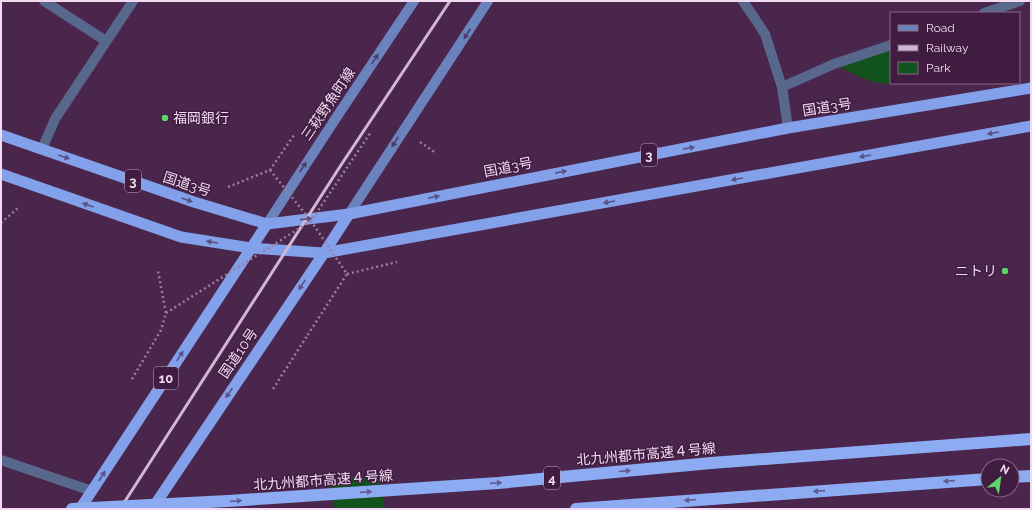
<svg xmlns="http://www.w3.org/2000/svg" width="1032" height="510" font-family="Raleway,'Noto Sans JP',sans-serif">
	<style>
		.green { fill: #12521d }
		.lines { fill: none; stroke-linecap: round; stroke-linejoin: round }
		.path { stroke: #9c7d9c; stroke-width: 2.5; stroke-dasharray: 2 3; stroke-linecap: butt }
		.service { stroke: #58688c; stroke-width: 10 }
		.minor { stroke: #58688c; stroke-width: 10 }
		.secondary { stroke: #6a83bc; stroke-width: 10 }
		.trunk { stroke: #82a1ea; stroke-width: 11 }
		.motorway { stroke: #8cabf2; stroke-width: 12 }
		.rail { stroke: #d1b7d1; stroke-width: 3 }
		.path-bridge { stroke: #9c7d9c; stroke-width: 2.5; stroke-dasharray: 2 3; stroke-linecap: butt }
		.motorway-bridge { stroke: #8cabf2; stroke-width: 12 }
		.oneway { fill: #4d3b66 }
		.oneway2 { fill: #5a5185 }
		.oneway3 { fill: #625c91 }
		.poi-dot { fill: #5ed56c; stroke: #401c41; stroke-width: 1.5 }
		.labels { text-anchor: middle; dominant-baseline: central; stroke-width: 3; stroke-linejoin: round; paint-order: stroke }
		.shield { fill: #401c41; stroke: #bda2bd; stroke-width: 1 }
		.shield-label { font-size: 13px; font-weight: bold; fill: #f2dbf2 }
		.street-label { font-size: 14px; fill: #f2dbf2; stroke: #401c41 }
		.poi-label { font-size: 14px; fill: #f2dbf2; stroke: #401c41; text-anchor: start }
	</style>
	<rect width="100%" height="100%" fill="#4b264c"/>
	<!-- green -->
	<g class="green">
		<path d="M891,49V83H895C876,87 857,75 840,67Z"/>
		<polygon points="379,476 385,509 335,509 328,479"/>
	</g>
	<g class="lines">
		<!-- path -->
		<g class="path">
			<polyline points="420,142 436,153"/>
			<polyline points="228,187 270,170 294,135"/>
			<polyline points="1,223 19,207"/>
			<polyline points="347,274 397,262"/>
			<polyline points="132,379 161,330 166,313 158,271"/>
			<polyline points="273,389 307,336"/>
		</g>
		<!-- service -->
		<polyline class="service" points="44,1 106,41"/>
		<!-- minor -->
		<g class="minor">
			<polyline points="743,1 765,34 782,87"/>
			<polyline points="984,13 1020,1"/>
			<polyline points="788,128 782,87 834,64 891,45"/>
			<polyline points="42,149 55,119 133,1"/>
			<polyline points="1,460 92,491"/>
		</g>
		<!-- secondary -->
		<g class="secondary">
			<polyline points="349,214 488,1"/>
			<polyline points="267,224 336,118 414,1"/>
		</g>
		<!-- trunk -->
		<g class="trunk">
			<polyline points="1,135 194,202 267,224 349,214 788,128 1031,88"/>
			<polyline points="1,174 181,237 251,248 324,253 1031,126"/>
			<polyline points="80,509 267,224"/>
			<polyline points="152,509 324,253 349,214"/>
		</g>
		<!-- motorway -->
		<g class="motorway">
			<polyline points="1012,477 1031,476"/>
			<polyline points="576,509 988,479"/>
		</g>
		<!-- rail -->
		<polyline class="rail" points="120,509 341,165 450,1"/>
		<!-- path-bridge -->
		<g class="path-bridge">
			<polyline points="270,170 311,221 347,274 307,336"/>
			<polyline points="166,313 311,221 371,132"/>
		</g>
		<!-- motorway-bridge -->
		<polyline class="motorway-bridge" points="72,509 228,501 498,483 711,463 1031,439"/>
	</g>
	<!-- one-way arrows -->
	<defs><path id="oneway-solid" d="M-6-.8H1V-3.2L6.5 0L1 3.2V.8H-6Z"/></defs>
	<g class="oneway">
		<use href="#oneway-solid" transform="translate(467 34) rotate(123)"/>
		<use href="#oneway-solid" transform="translate(375 59) rotate(-56)"/>
		<use href="#oneway-solid" transform="translate(395 142) rotate(123)"/>
		<use href="#oneway-solid" transform="translate(303 167) rotate(-57)"/>
	</g>
	<g class="oneway2">
		<use href="#oneway-solid" transform="translate(993 133) rotate(170)"/>
		<use href="#oneway-solid" transform="translate(689 148) rotate(-11)"/>
		<use href="#oneway-solid" transform="translate(865 156) rotate(170)"/>
		<use href="#oneway-solid" transform="translate(64 157) rotate(19)"/>
		<use href="#oneway-solid" transform="translate(561 172) rotate(-11)"/>
		<use href="#oneway-solid" transform="translate(737 179) rotate(170)"/>
		<use href="#oneway-solid" transform="translate(434 197) rotate(-11)"/>
		<use href="#oneway-solid" transform="translate(187 200) rotate(19)"/>
		<use href="#oneway-solid" transform="translate(609 202) rotate(170)"/>
		<use href="#oneway-solid" transform="translate(88 205) rotate(-161)"/>
		<use href="#oneway-solid" transform="translate(306 219) rotate(-7)"/>
		<use href="#oneway-solid" transform="translate(212 242) rotate(-171)"/>
		<use href="#oneway-solid" transform="translate(302 285) rotate(124)"/>
		<use href="#oneway-solid" transform="translate(180 356) rotate(-57)"/>
		<use href="#oneway-solid" transform="translate(229 393) rotate(124)"/>
		<use href="#oneway-solid" transform="translate(102 476) rotate(-57)"/>
	</g>
	<g class="oneway3">
		<use href="#oneway-solid" transform="translate(625 471) rotate(-5)"/>
		<use href="#oneway-solid" transform="translate(949 481) rotate(176)"/>
		<use href="#oneway-solid" transform="translate(496 483) rotate(-4)"/>
		<use href="#oneway-solid" transform="translate(819 491) rotate(176)"/>
		<use href="#oneway-solid" transform="translate(366 492) rotate(-4)"/>
		<use href="#oneway-solid" transform="translate(690 500) rotate(175)"/>
		<use href="#oneway-solid" transform="translate(236 501) rotate(-4)"/>
	</g>
	<!-- markers -->
	<g class="poi-dot">
		<circle cx="165" cy="118" r="4"/>
		<circle cx="1005" cy="271" r="4"/>
	</g>
	<g class="labels">
		<!-- shield labels -->
		<g class="shield">
			<rect x="641" y="144" width="16" height="22" rx="3"/>
			<rect x="125" y="170" width="16" height="22" rx="3"/>
			<rect x="154" y="367" width="24" height="22" rx="3"/>
			<rect x="544" y="467" width="16" height="22" rx="3"/>
		</g>
		<g class="shield-label">
			<text x="649" y="155">3</text>
			<text x="133" y="181">3</text>
			<text x="166" y="378">10</text>
			<text x="552" y="478">4</text>
		</g>
		<!-- street labels -->
		<g class="street-label">
			<text transform="translate(328 104) rotate(-56)">三萩野魚町線</text>
			<text transform="translate(827 107) rotate(-9)">国道3号</text>
			<text transform="translate(508 167) rotate(-11)">国道3号</text>
			<text transform="translate(187 184) rotate(18)">国道3号</text>
			<text transform="translate(238 353) rotate(-56)">国道10号</text>
			<text transform="translate(646 454) rotate(-5)">北九州都市高速４号線</text>
			<text transform="translate(323 480) rotate(-4)">北九州都市高速４号線</text>
		</g>
		<!-- poi labels -->
		<g class="poi-label">
			<text x="173" y="118">福岡銀行</text>
			<text x="997" y="271" text-anchor="end">ニトリ</text>
		</g>
	</g>
	<!-- border -->
	<rect width="1032" height="510" fill="none" stroke="#f2dbf2" stroke-width="4"/>
	<!-- legend -->
	<rect x="890" y="12" width="130" height="72" fill="#401c41" stroke="#876888"/>
	<rect x="898" y="25" width="20" height="6" fill="#6a83bc" stroke="#876888"/>
	<text x="926" y="32" font-size="12" fill="#f2dbf2">Road</text>
	<rect x="898" y="45" width="20" height="6" fill="#d1b7d1" stroke="#876888"/>
	<text x="926" y="52" font-size="12" fill="#f2dbf2">Railway</text>
	<rect x="898" y="62" width="20" height="12" fill="#12521d" stroke="#876888"/>
	<text x="926" y="72" font-size="12" fill="#f2dbf2">Park</text>
	<!-- north arrow -->
	<g transform="translate(1000 478) rotate(29)"><circle r="19" fill="#401c41" stroke="#876888"/>
	<path d="M0-3L7 15L0 10L-7 15Z" fill="#5ed56c"/>
	<text y="-6" font-size="11" font-weight="bold" text-anchor="middle" fill="#f2dbf2">N</text>
	</g>
</svg>
